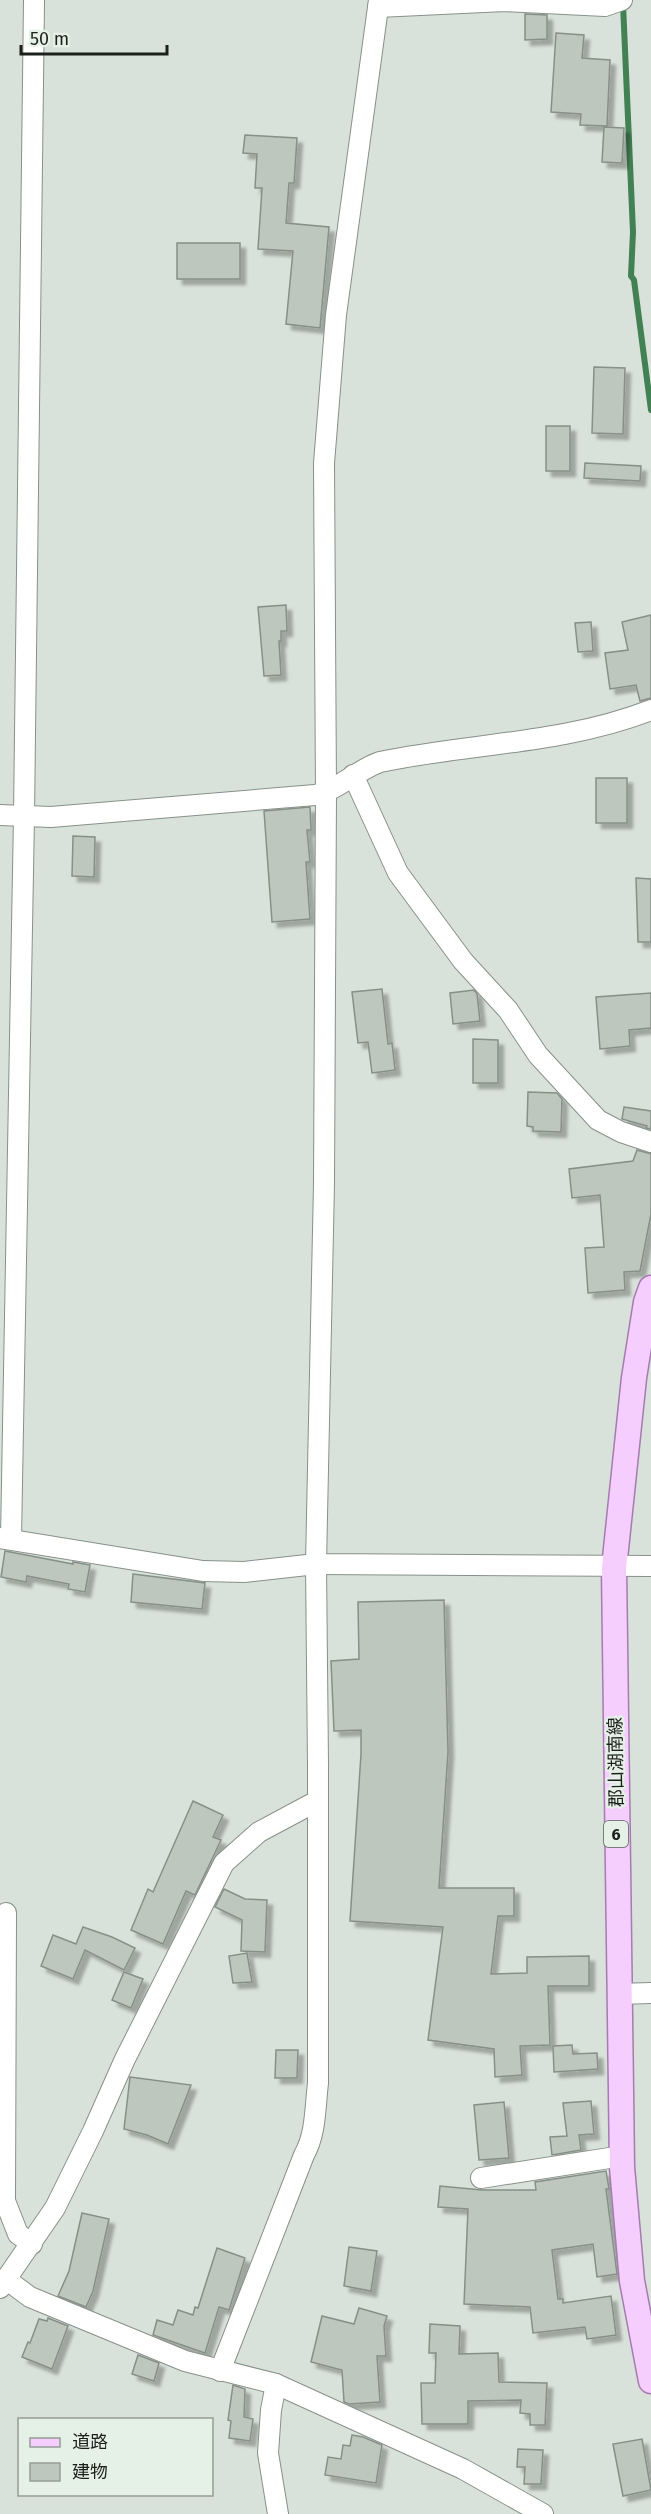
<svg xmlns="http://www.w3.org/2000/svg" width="651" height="2514" font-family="'Fira Sans','Noto Sans JP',sans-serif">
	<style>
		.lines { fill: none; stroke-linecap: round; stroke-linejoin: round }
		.stream { stroke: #428153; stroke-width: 6 }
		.building { fill: #bdc7be; stroke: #879088; stroke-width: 1.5; filter: url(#shadow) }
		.minor-casing { stroke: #889189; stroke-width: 22 }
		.major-casing { stroke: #a47caf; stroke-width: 27 }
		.minor { stroke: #fff; stroke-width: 20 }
		.major { stroke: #f5cefe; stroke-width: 24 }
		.labels { text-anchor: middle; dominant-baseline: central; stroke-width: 4.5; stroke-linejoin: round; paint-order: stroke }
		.shield { fill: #e5f0e7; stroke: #585e5a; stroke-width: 1.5 }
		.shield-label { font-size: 16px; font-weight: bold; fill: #1c201d }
		.street-label { font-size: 18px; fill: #1c201d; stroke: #e5f0e7 }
	</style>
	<defs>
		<filter id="shadow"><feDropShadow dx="5.5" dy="5.5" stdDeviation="1.5" flood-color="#0004"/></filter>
	</defs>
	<rect width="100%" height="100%" fill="#d8e2da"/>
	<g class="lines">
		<!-- stream -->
		<polyline class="stream" points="623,4 633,232 631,276 634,280 651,410"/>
	</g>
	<!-- building -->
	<g class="building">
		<polygon points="525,14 547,15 547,39 525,40"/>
		<polygon points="556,33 584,35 582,58 610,60 607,126 580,125 581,114 551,112"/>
		<polygon points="604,127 624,128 622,163 602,162"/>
		<polygon points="245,135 297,138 294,183 289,183 286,223 329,227 320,328 286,324 293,251 258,249 262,188 255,188 257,154 243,153"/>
		<rect x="177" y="243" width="63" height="36"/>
		<polygon points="594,367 625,368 623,434 592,433"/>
		<rect x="546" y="426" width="24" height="45"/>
		<polygon points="585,463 641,466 640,481 584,478"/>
		<polygon points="286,605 287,631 281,631 281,641 279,641 281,675 264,676 258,607"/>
		<polygon points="651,615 651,698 640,701 636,685 610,689 605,653 628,650 622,622"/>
		<polygon points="591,622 593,651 578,652 575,623"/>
		<rect x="596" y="778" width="31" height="45"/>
		<polygon points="310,807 311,830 307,830 310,862 306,862 310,919 272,922 264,811"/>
		<polygon points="73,836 95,837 94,877 72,876"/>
		<polygon points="636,878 651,879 651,942 638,942"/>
		<polygon points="382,989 388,1044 392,1043 395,1070 372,1073 368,1042 358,1043 352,992"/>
		<polygon points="474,990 477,994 480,1021 453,1024 450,993"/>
		<polygon points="651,993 651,1028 629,1030 630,1046 600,1049 596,997"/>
		<polygon points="473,1039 498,1040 498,1083 473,1083"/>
		<polygon points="528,1092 557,1093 562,1099 561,1132 533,1131 533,1127 527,1126"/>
		<polygon points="624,1107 651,1111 651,1129 646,1128 647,1126 622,1119"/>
		<polygon points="637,1150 651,1154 651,1214 640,1271 624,1272 625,1290 588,1293 585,1248 604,1247 600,1195 572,1198 569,1169 633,1161"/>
		<polygon points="5,1551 73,1564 73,1562 90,1565 85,1592 68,1589 69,1584 27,1576 26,1582 1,1577"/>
		<polygon points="133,1574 205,1583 202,1609 131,1602"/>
		<polygon points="444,1600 448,1752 439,1888 514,1888 514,1916 498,1916 491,1974 527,1973 527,1957 589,1956 589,1986 548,1986 550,2045 520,2046 522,2075 495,2077 494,2049 428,2040 443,1927 350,1921 361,1754 361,1730 334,1731 331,1661 359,1659 358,1602"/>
		<polygon points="193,1801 223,1815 213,1837 221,1840 195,1895 186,1891 163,1944 131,1930 148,1889 153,1892"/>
		<polygon points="224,1889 245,1899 267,1900 265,1952 241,1951 242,1920 215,1907"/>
		<polygon points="83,1927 112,1937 135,1948 124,1970 85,1950 73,1979 41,1966 53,1935 76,1944"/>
		<polygon points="247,1953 252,1982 233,1983 229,1956"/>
		<polygon points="124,1972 143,1979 131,2008 112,2000"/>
		<polygon points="572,2045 573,2054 597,2053 598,2069 554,2072 553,2046"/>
		<polygon points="276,2050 298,2050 297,2078 275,2078"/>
		<polygon points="130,2077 191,2085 168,2144 147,2135 124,2129"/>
		<polygon points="591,2101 594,2134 579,2135 581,2150 552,2155 550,2137 567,2136 563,2103"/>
		<polygon points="504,2102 509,2158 479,2160 474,2105"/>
		<polygon points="606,2171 609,2189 606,2189 617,2274 597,2277 593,2244 552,2250 558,2299 563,2299 563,2303 611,2296 616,2335 587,2339 585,2327 533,2333 530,2307 464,2304 468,2209 438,2207 440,2186 482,2190 536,2190 535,2182"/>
		<polygon points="82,2213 109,2219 93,2291 86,2307 58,2296 69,2271"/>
		<polygon points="349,2247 377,2251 371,2291 344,2286"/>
		<polygon points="217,2248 245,2258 229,2310 219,2307 205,2353 153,2335 157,2320 173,2325 178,2310 193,2315 195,2307 198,2308"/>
		<polygon points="359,2308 387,2316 384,2326 386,2356 377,2356 380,2402 349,2404 344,2402 342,2370 311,2362 322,2316 354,2324"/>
		<polygon points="48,2318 68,2326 52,2369 22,2357 28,2342 30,2343 39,2319 47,2321"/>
		<polygon points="430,2324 460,2326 459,2354 498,2353 499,2382 547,2383 545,2425 530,2425 530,2414 520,2413 521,2400 468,2401 468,2424 422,2424 421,2383 435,2383 436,2353 429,2353"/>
		<polygon points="138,2355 159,2363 154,2381 132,2374"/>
		<polygon points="233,2385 245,2389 244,2417 253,2419 250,2441 229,2438 231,2421 228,2420"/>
		<polygon points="352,2435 363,2437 382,2445 376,2483 325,2475 328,2457 341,2459 343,2445 350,2446"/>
		<polygon points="642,2439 651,2490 623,2496 613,2444"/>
		<polygon points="518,2449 543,2450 541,2484 524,2484 525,2467 517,2467"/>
	</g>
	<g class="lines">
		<!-- minor casing -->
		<g class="minor-casing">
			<g id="minor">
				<polyline points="379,0 336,315 324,463 326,792 324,1183 316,1564 651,1566"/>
				<polyline points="378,7 505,1 605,6 622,0"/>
				<polyline points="353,775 398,873 463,961 508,1010 538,1055 598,1120 621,1132 651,1142"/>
				<path d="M0,815L51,817L315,795C338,790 357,770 380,762C470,743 564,744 651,710"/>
				<path d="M0,1538L203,1571L244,1572L316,1564L318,1765V2083C315,2108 316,2134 304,2155L220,2371"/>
				<polyline points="11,1539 24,816 34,0"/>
				<polyline points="6,1913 5,2201 18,2234 32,2244"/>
				<polyline points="618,1994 651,1993"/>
				<polyline points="481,2178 622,2156"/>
				<polyline points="7,2280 30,2297 185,2361 276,2384 463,2469 543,2514"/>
				<polyline points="0,2288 55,2208 93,2131 125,2059 224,1863 259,1832 317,1801"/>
				<polyline points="276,2384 271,2410 268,2453 278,2514"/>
			</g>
		</g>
		<!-- major casing -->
		<g class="major-casing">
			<polyline id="major" points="651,1288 646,1302 634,1378 614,1568 622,2167 632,2281 651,2381"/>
		</g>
		<!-- minor -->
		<use href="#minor" class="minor"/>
		<!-- major -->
		<use href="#major" class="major"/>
	</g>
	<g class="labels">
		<!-- shield labels -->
		<rect class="shield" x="604" y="1821" width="24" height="26" rx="4.5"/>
		<g class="shield-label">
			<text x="616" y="1834">6</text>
		</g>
		<!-- street labels -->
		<g class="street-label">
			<text transform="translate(616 1762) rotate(-91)">郡山湖南線</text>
		</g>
	</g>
	<!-- legend -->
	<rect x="18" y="2418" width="195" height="78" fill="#e5f0e7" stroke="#959d96" stroke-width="1.5"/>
	<rect x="30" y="2438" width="30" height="9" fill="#f5cefe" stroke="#959d96" stroke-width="1.5"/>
	<text x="72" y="2448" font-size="18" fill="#1c201d">道路</text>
	<rect x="30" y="2463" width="30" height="18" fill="#bdc7be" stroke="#959d96" stroke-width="1.5"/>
	<text x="72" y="2478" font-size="18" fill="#1c201d">建物</text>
	<!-- scale -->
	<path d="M21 45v9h146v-9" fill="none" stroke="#1c201d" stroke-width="3"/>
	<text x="30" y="45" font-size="18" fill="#1c201d" stroke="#e5f0e7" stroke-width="4.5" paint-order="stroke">50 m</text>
</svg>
